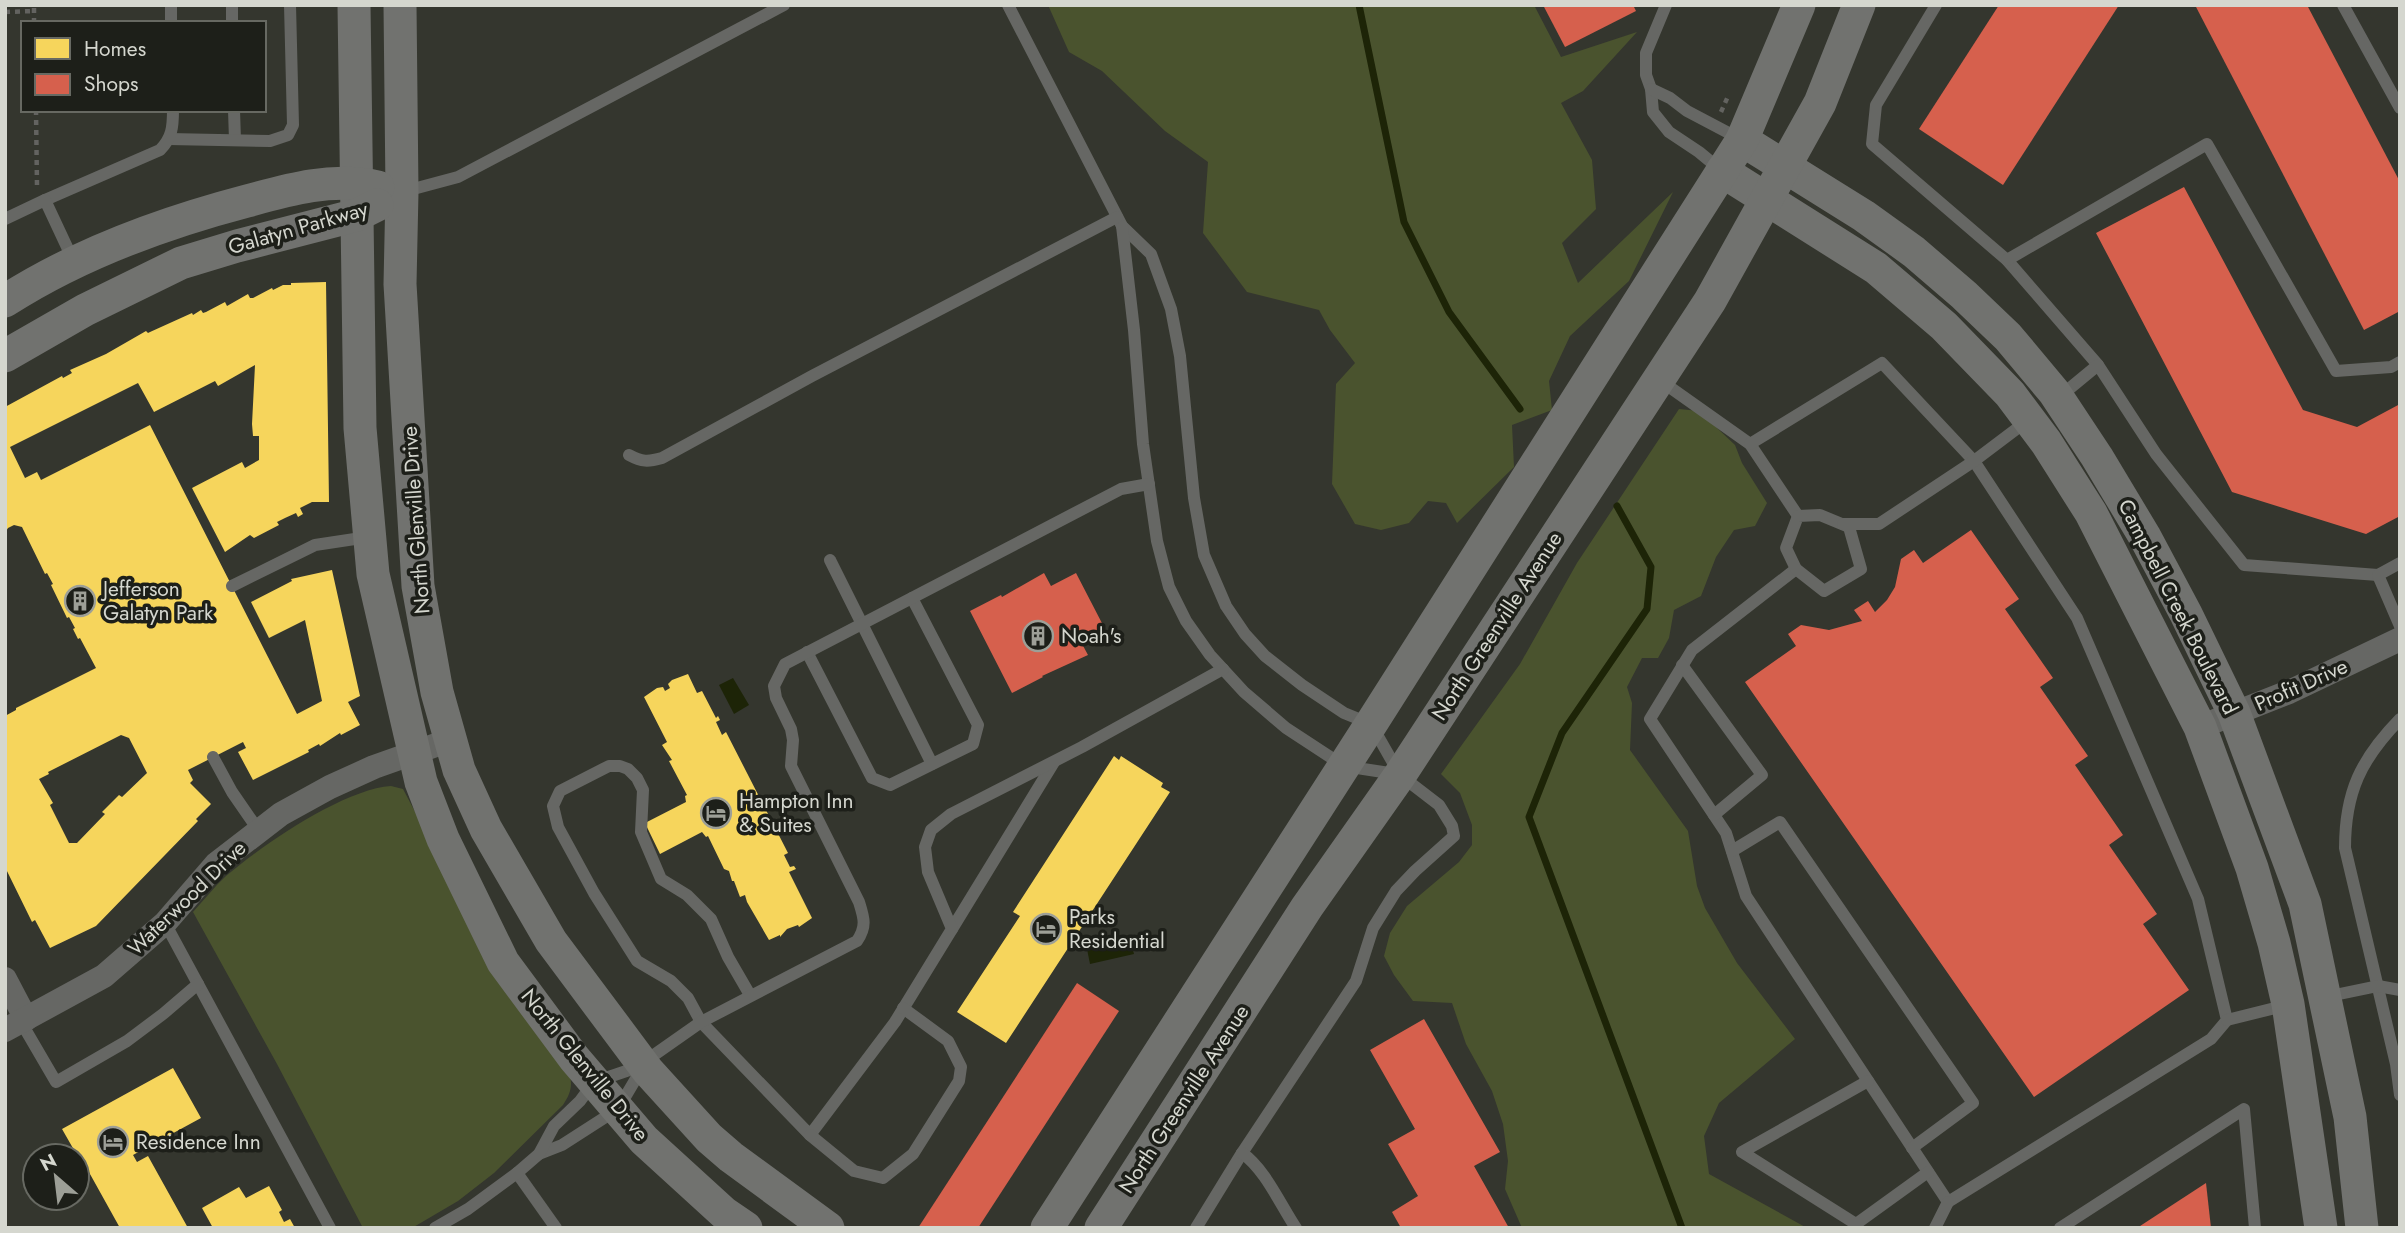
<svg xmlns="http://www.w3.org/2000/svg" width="2405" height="1233" font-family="Jost,sans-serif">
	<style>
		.green { fill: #4a532e }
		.water { fill: #1d2407 }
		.homes { fill: #f6d55c; fill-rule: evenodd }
		.shops { fill: #d6604d }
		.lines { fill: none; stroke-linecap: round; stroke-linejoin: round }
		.stream { stroke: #1d2407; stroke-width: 7 }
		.path { stroke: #636360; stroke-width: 4.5; stroke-dasharray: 5 5; stroke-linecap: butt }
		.lane { stroke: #666764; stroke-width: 12 }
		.street { stroke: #666764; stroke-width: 24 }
		.secondary { stroke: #71726f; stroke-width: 33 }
		.labels { text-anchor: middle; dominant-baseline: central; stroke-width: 7; stroke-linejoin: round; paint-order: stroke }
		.street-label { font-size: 21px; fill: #d5d7cf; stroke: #1d1f19 }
		.poi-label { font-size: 21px; fill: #d5d7cf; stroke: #1d1f19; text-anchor: start }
	</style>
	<rect width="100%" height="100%" fill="#34362e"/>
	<!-- green -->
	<g class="green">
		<polygon points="1048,5 1534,5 1561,57 1637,32 1583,91 1561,103 1592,160 1596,209 1562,243 1578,283 1673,192 1629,281 1570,336 1549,381 1552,410 1512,425 1514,467 1457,523 1446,503 1428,501 1409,523 1381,530 1355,524 1332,484 1336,384 1355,363 1330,330 1319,310 1247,292 1203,233 1208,162 1165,131 1102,71 1069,52"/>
		<polygon points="1679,409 1699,411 1735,445 1742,463 1767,503 1755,526 1734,530 1716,557 1701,596 1674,610 1669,638 1658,658 1642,658 1627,687 1632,703 1630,750 1688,831 1697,886 1705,908 1737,963 1795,1039 1719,1103 1704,1136 1709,1174 1807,1228 1522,1228 1505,1189 1508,1161 1503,1124 1492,1091 1466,1044 1452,1003 1413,1001 1394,975 1384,956 1390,933 1407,906 1459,862 1472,845 1472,825 1460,793 1441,774 1520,664 1577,563"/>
		<path d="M391,786L403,789L497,967L569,1071C573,1086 571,1093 563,1105L494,1173L458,1201L412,1228H363L277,1064L193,912C204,900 214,887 226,876C262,845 344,789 391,786Z"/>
	</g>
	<!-- water -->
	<g class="water">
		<polygon points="733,678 749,705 734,714 719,685"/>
		<polygon points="1130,939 1134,954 1090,964 1087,949"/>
	</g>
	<!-- homes -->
	<g class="homes">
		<path d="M326,282L329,502H312L300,508L303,514L298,517L296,513L285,518L277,522L279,525L254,538L250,535L225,552L192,488L242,462L245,468L259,460V436H253L252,424L255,365L218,386L215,381L154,412L138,383L10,447L25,478L37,472L41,480L150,425L297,714L322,701L305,620L269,638L251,602L292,581L291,579L332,570L360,696L348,702L360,725L341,735L340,733L320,746L319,744L308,750L309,752L253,780L238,752L246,748L243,742L188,770L193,780L190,783L211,804L196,819L198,821L96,926L50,948L35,920L32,922L5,867V716L16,710V708L96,668L80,638L78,639L73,629L75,628L69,617L67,618L51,585L53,584L47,573L45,574L22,527L14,525L8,528L5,533V407L62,376L63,378L72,373L70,370L106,354L146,331L148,333L150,332L192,313L193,315L201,310L203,313L206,312L225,302L227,306L248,294L250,298H253L272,288L273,290L283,285H291V283ZM121,735L129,738L147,773L122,797L119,795L102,812L105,814L77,843H69L50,805L53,803L39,779L49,774L48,772Z"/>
		<polygon points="688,674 697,693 702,691 716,718 718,716 720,720 716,722 722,735 726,732 788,853 784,855 790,867 794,866 796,869 789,872 812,918 799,927 798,925 787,929 780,937 780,935 769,940 747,902 745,895 740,897 734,881 732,881 729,871 724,869 708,836 706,837 702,832 660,854 645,823 686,802 685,796 687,795 669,761 672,760 662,745 667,742 644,697 657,688 663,687 665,691 670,688 668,684 672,680"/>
		<polygon points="1114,756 1119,760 1121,756 1163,783 1161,787 1170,792 1006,1043 957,1012 1020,916 1013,912"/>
		<polygon points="173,1068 201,1118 133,1155 137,1162 148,1156 188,1228 120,1228 80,1156 78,1157 62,1129"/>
		<polygon points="269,1186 282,1210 279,1212 284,1222 290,1219 295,1228 213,1228 202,1208 239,1187 246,1198"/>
	</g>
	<!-- shops -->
	<g class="shops">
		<polygon points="1543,5 1633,5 1636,11 1565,47"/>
		<polygon points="1999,5 2119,5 2003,185 1919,129"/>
		<polygon points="2195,5 2307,5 2400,182 2400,311 2364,330"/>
		<polygon points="2184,187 2303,410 2357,427 2400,404 2400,516 2366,534 2232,492 2096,233"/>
		<polygon points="1971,530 2019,599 2005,609 2053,678 2040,687 2088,756 2075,765 2123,835 2109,845 2157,914 2143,924 2189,990 2034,1097 1745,682 1796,646 1788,634 1801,625 1829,630 1862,621 1854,610 1868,601 1875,612 1887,600 1895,587 1901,559 1914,550 1923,563"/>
		<polygon points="1044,573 1051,586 1076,573 1105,629 1081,642 1088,655 1042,676 1043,677 1012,693 970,611 1001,595 1002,597"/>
		<polygon points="1077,983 1119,1011 978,1228 918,1228"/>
		<polygon points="1424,1019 1500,1152 1474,1166 1509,1228 1401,1228 1392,1212 1418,1196 1388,1144 1415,1129 1370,1050"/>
		<polygon points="2206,1183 2211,1228 2137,1228"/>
	</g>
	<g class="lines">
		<!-- stream -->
		<g class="stream">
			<polyline points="1359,5 1404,222 1449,312 1520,409"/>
			<polyline points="1617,506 1651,567 1647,609 1562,733 1529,817 1682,1228"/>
		</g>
		<!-- path -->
		<g class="path">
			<polyline points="5,12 34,11"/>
			<polyline points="34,23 34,6"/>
			<polyline points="36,110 37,186"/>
			<polyline points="1721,112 1729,94"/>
		</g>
		<!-- lane -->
		<g class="lane">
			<polyline points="171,5 171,23"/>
			<polyline points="232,5 232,23"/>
			<polyline points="1008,5 1122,226 1151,254 1171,309 1180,356 1194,498 1204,555 1226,606 1245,634 1265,656 1302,685 1344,713 1371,724 1400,775 1439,805 1452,826 1454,836 1415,871 1396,891 1373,928 1356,981 1242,1153 1196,1228"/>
			<polyline points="1666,5 1646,53 1646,75 1651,89 1653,112 1669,132 1699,152 1722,171"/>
			<polyline points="1936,5 1876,105 1872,144 2007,260 2098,365 2156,454 2244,565 2378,575"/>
			<polyline points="2343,5 2400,108"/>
			<polyline points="1651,89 1670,98 1687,111 1742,140"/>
			<polyline points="234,110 235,140"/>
			<polyline points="169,139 270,141 288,135 293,125 290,5"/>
			<polyline points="402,192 458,177 784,5"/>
			<path d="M45,200L160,150C172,138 173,127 173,110"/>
			<polyline points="5,219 45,200 74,262"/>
			<polyline points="1122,226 1134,330 1143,444 1157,541 1169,587 1186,621 1210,655 1244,692 1286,728 1344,766 1396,774"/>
			<polyline points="2007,260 2207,144 2336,371 2391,367 2400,362"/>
			<polyline points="1661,381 1750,444 1798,516"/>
			<polyline points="2058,398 2098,365"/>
			<polyline points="1750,444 1882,363 1974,461 2077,618 2198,899 2227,1020 2211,1039 1948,1202 1746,896 1726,833 1650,719 1692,650 1796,569"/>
			<path d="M629,455C642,462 648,462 662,458L812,376L1117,217"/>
			<polygon points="1820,515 1849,527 1861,569 1824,591 1796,569 1786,548 1798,516"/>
			<polyline points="1843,524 1879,524 1974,461 2027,421"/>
			<polyline points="830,560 932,764"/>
			<polyline points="2400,563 2378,575 2400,626"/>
			<polyline points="232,586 315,545 368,537"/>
			<polyline points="807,652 872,778 890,785 973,744 978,725 912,598"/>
			<polyline points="1682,665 1762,775 1714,815"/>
			<path d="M2400,719C2361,759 2345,792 2345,848L2396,1064L2400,1095"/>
			<polyline points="213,757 232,792 259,831"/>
			<polyline points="1732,851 1780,822 1973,1103 1912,1148"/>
			<polyline points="165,923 330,1228"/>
			<polyline points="952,929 1054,762"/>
			<polyline points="750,995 728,957 711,919 687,895 661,879 641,832 643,790 637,778 628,769 620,766 609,766 560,791 553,806 558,827 594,893 637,961 671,981 688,998 701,1022 810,1135 895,1022 952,929 928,872 925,847 931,830 951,814 1082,747 1223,669"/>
			<polyline points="2325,997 2378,986 2400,990"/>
			<polyline points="2227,1020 2287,1005"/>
			<polyline points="21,1022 56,1082 127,1041 163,1014 198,984"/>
			<polyline points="1868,1081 1742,1152 1856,1224 1928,1172"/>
			<polyline points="810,1135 854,1171 883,1178 913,1154 959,1081 961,1067 948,1041 903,1008"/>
			<path d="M1242,1153C1265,1169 1280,1204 1296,1228"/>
			<path d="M539,1154L562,1145L618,1109L644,1065L654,1055L701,1022L857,941C867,926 864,918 859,902L791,766L793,740L791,729L776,698L774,686L785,664L1121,489L1149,484"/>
			<polyline points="517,1173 556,1228"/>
			<polyline points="435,1228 468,1209 517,1173 539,1154 554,1126 580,1101 594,1082 641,1066"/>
			<polyline points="1935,1228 1948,1202"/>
			<polyline points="2060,1228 2244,1109 2255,1228"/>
		</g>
		<!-- street -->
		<g class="street">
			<polyline points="2200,727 2289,692 2400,639"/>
			<polyline points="5,979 26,1019"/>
			<polyline points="5,1030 104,976 165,923 216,864 281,814 330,787 374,767 450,740"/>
		</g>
		<!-- secondary -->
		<g class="secondary">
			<polyline points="354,5 360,428 373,574 421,782 443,839 503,962 574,1058 644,1140 724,1213 746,1228"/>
			<polyline points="400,5 402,192 400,284 418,586 437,692 459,770 486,829 551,941 648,1071 709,1138 731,1157 828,1228"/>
			<polyline points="1742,140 1864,216 1914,252 1964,295 2008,337 2054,392 2097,457 2145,537 2186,614 2234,713 2305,904 2350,1117 2362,1228"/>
			<polyline points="1722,171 1876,268 1944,326 2010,394 2046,442 2091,513 2200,727 2252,868 2274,943 2288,1004 2321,1228"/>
			<path d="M5,301C78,254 163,223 247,201C290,189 333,177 378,187"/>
			<polyline points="5,356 85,310 181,263 237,246 357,215 377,205"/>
			<polyline points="1047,1228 1371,724 1742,140 1799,5"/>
			<polyline points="1101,1228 1307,907 1400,775 1710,301 1820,103 1859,5"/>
		</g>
	</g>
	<!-- icons -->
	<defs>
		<g id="building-ring" transform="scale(1.575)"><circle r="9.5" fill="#1d1f19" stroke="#9d9f97" stroke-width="1.5"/><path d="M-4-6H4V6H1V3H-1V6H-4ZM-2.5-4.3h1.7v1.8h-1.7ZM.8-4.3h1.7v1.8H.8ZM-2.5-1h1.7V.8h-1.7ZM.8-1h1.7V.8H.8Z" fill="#9d9f97"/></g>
		<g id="hotel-ring" transform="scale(1.575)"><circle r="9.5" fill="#1d1f19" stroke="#9d9f97" stroke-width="1.5"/><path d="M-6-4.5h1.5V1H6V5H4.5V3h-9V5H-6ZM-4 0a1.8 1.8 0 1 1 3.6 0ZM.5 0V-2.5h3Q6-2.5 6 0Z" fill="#9d9f97"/></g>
	</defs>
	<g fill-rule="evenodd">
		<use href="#building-ring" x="80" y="601"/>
		<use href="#building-ring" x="1038" y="636"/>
		<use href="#hotel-ring" x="716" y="813"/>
		<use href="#hotel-ring" x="1046" y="929"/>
		<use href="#hotel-ring" x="113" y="1142"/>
	</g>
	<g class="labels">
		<!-- street labels -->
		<g class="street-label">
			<text transform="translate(298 228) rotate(-16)">Galatyn Parkway</text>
			<text transform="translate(416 520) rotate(-94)">North Glenville Drive</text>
			<text transform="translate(2178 607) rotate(63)">Campbell Creek Boulevard</text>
			<text transform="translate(1497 626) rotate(-57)">North Greenville Avenue</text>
			<text transform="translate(2301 685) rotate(-24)">Profit Drive</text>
			<text transform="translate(187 898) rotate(-44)">Waterwood Drive</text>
			<text transform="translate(585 1065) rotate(51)">North Glenville Drive</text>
			<text transform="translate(1184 1099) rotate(-57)">North Greenville Avenue</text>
		</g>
		<!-- poi labels -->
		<g class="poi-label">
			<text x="103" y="589">Jefferson<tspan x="103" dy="24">Galatyn Park</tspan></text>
			<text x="1061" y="636">Noah's</text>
			<text x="739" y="801">Hampton Inn<tspan x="739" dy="24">&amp; Suites</tspan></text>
			<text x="1069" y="917">Parks<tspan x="1069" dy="24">Residential</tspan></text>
			<text x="136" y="1142">Residence Inn</text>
		</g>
	</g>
	<!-- border -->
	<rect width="2405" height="1233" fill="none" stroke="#d5d7cf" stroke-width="14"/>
	<!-- legend -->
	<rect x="21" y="21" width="245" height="91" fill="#1d1f19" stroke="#676962" stroke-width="2"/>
	<rect x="35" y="38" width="35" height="21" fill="#f6d55c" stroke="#676962" stroke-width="2"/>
	<text x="84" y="56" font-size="21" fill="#d5d7cf">Homes</text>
	<rect x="35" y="74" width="35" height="21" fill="#d6604d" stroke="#676962" stroke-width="2"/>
	<text x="84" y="91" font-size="21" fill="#d5d7cf">Shops</text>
	<!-- north arrow -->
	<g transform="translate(56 1177) rotate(332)"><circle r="33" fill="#1d1f19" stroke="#676962" stroke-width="2"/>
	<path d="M0-5L12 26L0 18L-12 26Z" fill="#9d9f97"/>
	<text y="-10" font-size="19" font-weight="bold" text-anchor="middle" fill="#d5d7cf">N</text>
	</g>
</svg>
